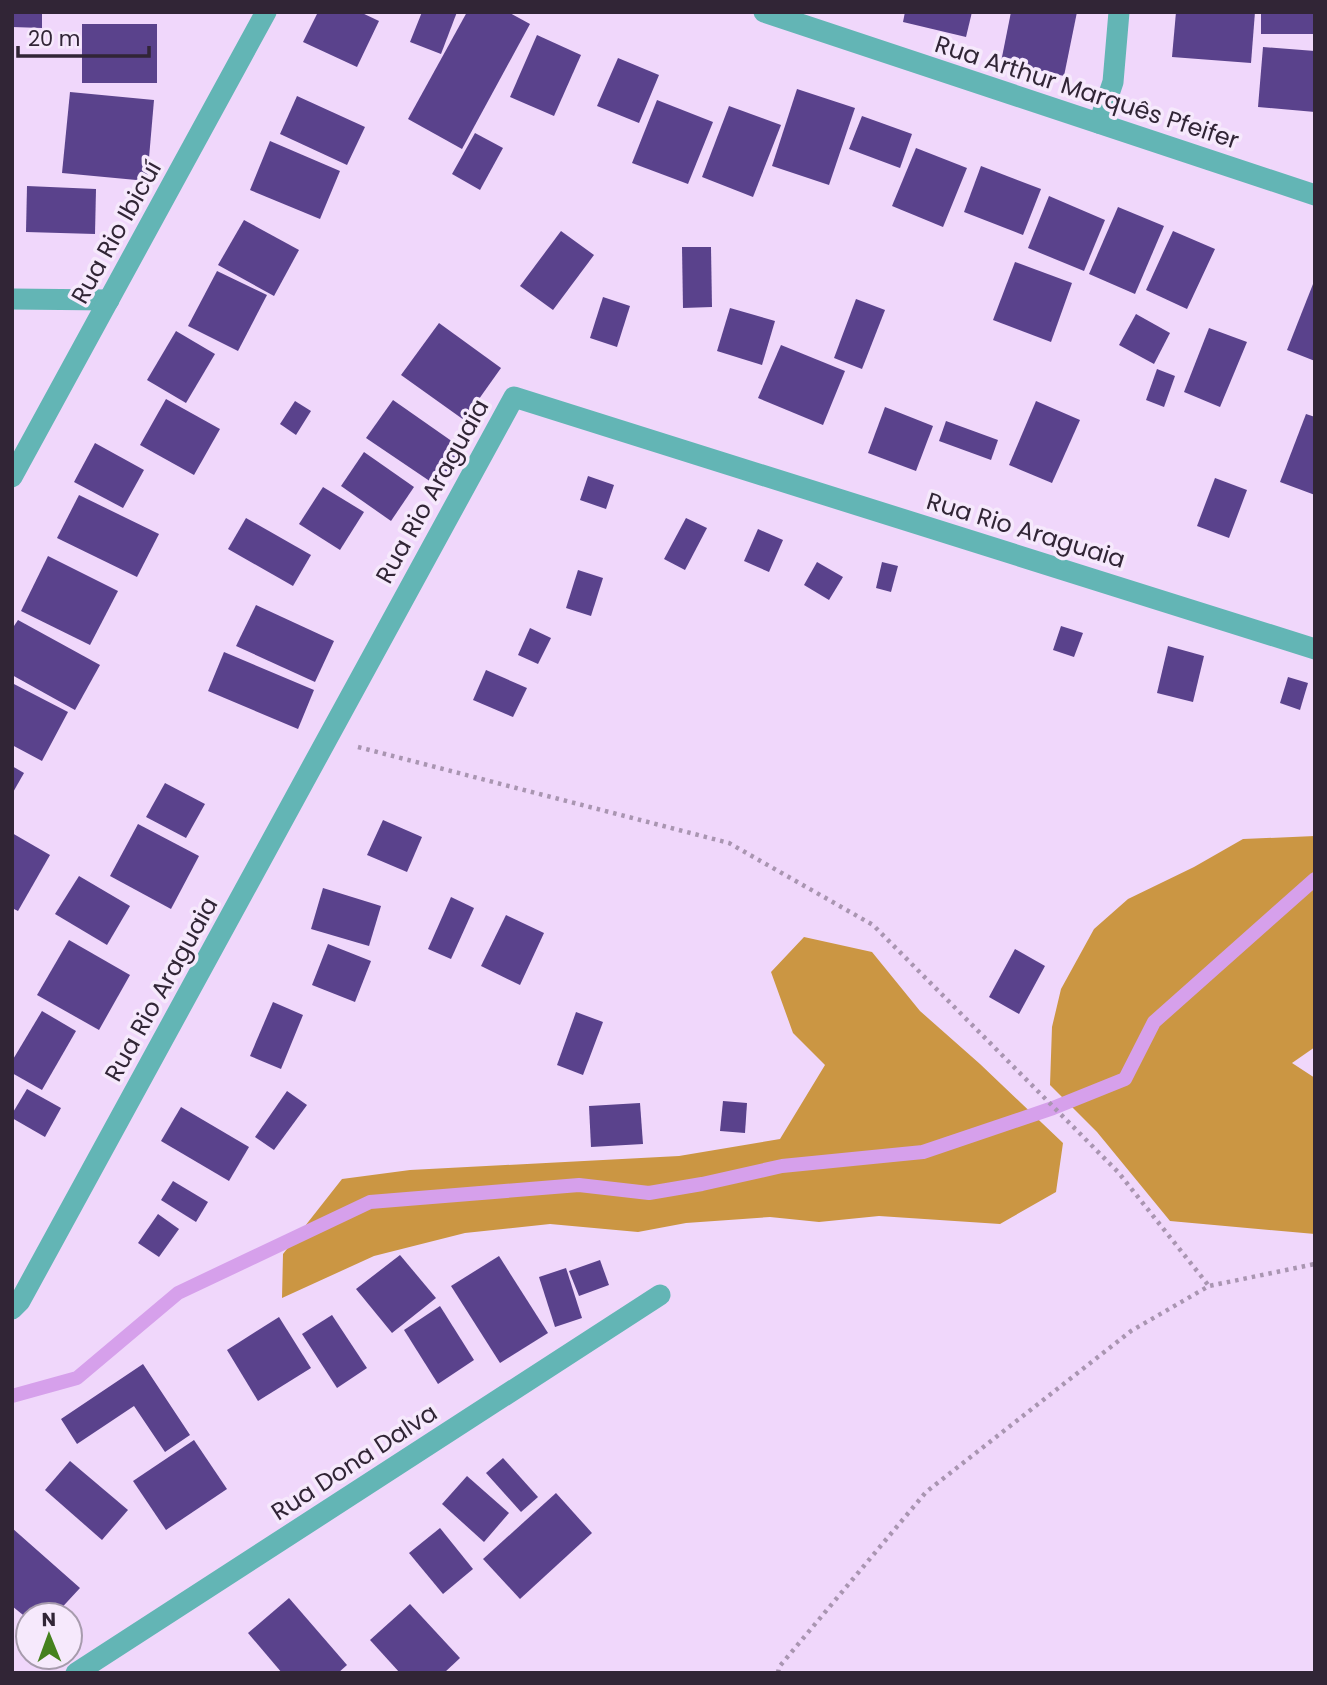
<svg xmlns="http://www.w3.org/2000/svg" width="1327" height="1685" font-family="Poppins,sans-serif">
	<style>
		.forest { fill: #cb9643 }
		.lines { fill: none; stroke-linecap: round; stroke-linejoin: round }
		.stream { stroke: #d6a0eb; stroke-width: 14 }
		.building { fill: #5a428c }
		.path { stroke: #a995b1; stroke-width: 4.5; stroke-dasharray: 3.5 5; stroke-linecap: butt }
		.minor { stroke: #63b5b5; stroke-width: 21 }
		.tertiary { stroke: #63b5b5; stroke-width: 21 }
		.labels { text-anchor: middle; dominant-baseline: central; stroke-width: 7; stroke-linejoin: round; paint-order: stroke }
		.street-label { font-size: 24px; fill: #312536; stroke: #f6e9fc }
	</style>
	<rect width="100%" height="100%" fill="#f0d7fb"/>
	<!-- forest -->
	<g class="forest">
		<polygon points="1315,836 1315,1047 1292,1063 1315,1078 1315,1234 1170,1221 1097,1132 1050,1085 1052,1027 1061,989 1094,929 1128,899 1194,867 1243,839"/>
		<polygon points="804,937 872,952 920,1011 980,1064 1063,1143 1056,1192 1000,1224 879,1216 819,1222 770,1217 686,1223 638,1232 550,1224 465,1233 374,1256 282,1298 283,1254 342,1179 410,1170 679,1156 780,1139 825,1065 793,1033 771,972"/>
	</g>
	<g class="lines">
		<!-- stream -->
		<polyline class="stream" points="12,1396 77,1378 178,1293 370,1202 579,1185 649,1193 702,1184 782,1166 923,1152 1053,1108 1125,1079 1154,1022 1315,879"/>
	</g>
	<!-- building -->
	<g class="building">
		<polygon points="12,12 42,12 42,28 12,27"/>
		<polygon points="318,12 360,12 379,21 357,67 303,42"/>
		<polygon points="422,12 457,12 441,54 410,42"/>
		<polygon points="467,12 508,12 530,24 462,149 408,119"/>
		<polygon points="905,12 972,12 966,37 903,22"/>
		<polygon points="1011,12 1077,12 1064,76 1001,62"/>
		<polygon points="1176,12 1255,12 1251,63 1172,57"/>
		<rect x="1261" y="12" width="54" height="22"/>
		<rect x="82" y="24" width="75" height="59"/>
		<polygon points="537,35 581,55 554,116 510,97"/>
		<polygon points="1263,47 1315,51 1315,112 1258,107"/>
		<polygon points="618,58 659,75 639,123 597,106"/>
		<polygon points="797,89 855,108 829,185 772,166"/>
		<polygon points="70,92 154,100 147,181 62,173"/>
		<polygon points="297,96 365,127 347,165 280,134"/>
		<polygon points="657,100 713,122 688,184 632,163"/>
		<polygon points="729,106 781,125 753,197 702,177"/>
		<polygon points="862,116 912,134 900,168 849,149"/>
		<polygon points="475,133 503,148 480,190 452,174"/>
		<polygon points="270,141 340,171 320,219 250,190"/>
		<polygon points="916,148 967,168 943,227 892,206"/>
		<polygon points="981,166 1041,189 1023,235 964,212"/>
		<polygon points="27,186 96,189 95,234 26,232"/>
		<polygon points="1049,196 1105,220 1084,271 1028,248"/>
		<polygon points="1118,207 1164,226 1135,294 1089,274"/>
		<polygon points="244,220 299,250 274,296 218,265"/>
		<polygon points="561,231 594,255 553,310 520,286"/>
		<polygon points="1173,231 1215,249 1187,309 1146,290"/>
		<polygon points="682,247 711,247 712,307 683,308"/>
		<polygon points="1015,262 1072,283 1051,342 993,320"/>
		<polygon points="217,271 267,295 238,351 188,326"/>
		<polygon points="1315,279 1315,361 1287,350"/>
		<polygon points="603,297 630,306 617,347 590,338"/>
		<polygon points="856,299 885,310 862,369 834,358"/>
		<polygon points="730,308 775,321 762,365 717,351"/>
		<polygon points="1136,314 1170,333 1154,364 1119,345"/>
		<polygon points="439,323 501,368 464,420 401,375"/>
		<polygon points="1209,328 1247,342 1220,407 1184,392"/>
		<polygon points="176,331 215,354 186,403 147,380"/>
		<polygon points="781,345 845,371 823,425 758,398"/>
		<polygon points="1157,369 1175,376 1164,407 1146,400"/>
		<polygon points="166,399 220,429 194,475 140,445"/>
		<polygon points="393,400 463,449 437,486 366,438"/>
		<polygon points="295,401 311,411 296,435 280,424"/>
		<polygon points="1036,401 1080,420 1052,483 1009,465"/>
		<polygon points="885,407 933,426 916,471 868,453"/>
		<polygon points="1306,414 1315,417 1315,495 1280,482"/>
		<polygon points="946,421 998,440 991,460 939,441"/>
		<polygon points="95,443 144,470 123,508 74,482"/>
		<polygon points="364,452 414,487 391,521 341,486"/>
		<polygon points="588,476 614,485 606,509 580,500"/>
		<polygon points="1215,478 1247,490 1229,538 1197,526"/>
		<polygon points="323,487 364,512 340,550 299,524"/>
		<polygon points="79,495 159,534 137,577 57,538"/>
		<polygon points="246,518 311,555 293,586 228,549"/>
		<polygon points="686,518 707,528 685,570 664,559"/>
		<polygon points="758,529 783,540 769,572 744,561"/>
		<polygon points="48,556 118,591 90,645 21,611"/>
		<polygon points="817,562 843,577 829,600 804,585"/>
		<polygon points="882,562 898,566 891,592 876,588"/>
		<polygon points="578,570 603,578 591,616 566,608"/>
		<polygon points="256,605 334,641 315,682 236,646"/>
		<polygon points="18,620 100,665 75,710 12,675 12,629"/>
		<polygon points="1061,626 1083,633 1074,657 1053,650"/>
		<polygon points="530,628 551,638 538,664 518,655"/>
		<polygon points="1168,646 1204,656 1193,702 1157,693"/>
		<polygon points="224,652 314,690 298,729 208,691"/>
		<polygon points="486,670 527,688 513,717 473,700"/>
		<polygon points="1288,677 1308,683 1300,710 1280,703"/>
		<polygon points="12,683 68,712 42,761 12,745"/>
		<polygon points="12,766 24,773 12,794"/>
		<polygon points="165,783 205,804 186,838 146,817"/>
		<polygon points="383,820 422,837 407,872 367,855"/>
		<polygon points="138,824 199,856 171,909 110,876"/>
		<polygon points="12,833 50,855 18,911 12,908"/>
		<polygon points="79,876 130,906 107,945 55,914"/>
		<polygon points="323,888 381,906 369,946 311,929"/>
		<polygon points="451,897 474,908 451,959 428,949"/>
		<polygon points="506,915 544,933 520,985 481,966"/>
		<polygon points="69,940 130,975 99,1030 37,995"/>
		<polygon points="328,944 371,961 355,1002 312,985"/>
		<polygon points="1015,949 1045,966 1019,1014 989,997"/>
		<polygon points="273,1002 303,1015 281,1069 250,1056"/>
		<polygon points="42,1011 76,1031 42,1090 12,1073 12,1061"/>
		<polygon points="576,1012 603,1022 583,1075 557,1065"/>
		<polygon points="27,1089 61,1108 45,1137 12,1118 12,1114"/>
		<polygon points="287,1091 307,1105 274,1150 255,1137"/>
		<polygon points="723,1101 747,1103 745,1133 720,1131"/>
		<polygon points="640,1103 643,1144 591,1147 589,1106"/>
		<polygon points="181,1107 249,1147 229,1181 161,1141"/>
		<polygon points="173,1181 208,1202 196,1222 161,1200"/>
		<polygon points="158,1214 179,1229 159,1257 138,1243"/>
		<polygon points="400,1255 436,1298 392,1333 356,1289"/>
		<polygon points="499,1256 548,1333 500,1363 451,1286"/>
		<polygon points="600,1260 609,1285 579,1296 569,1271"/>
		<polygon points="566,1268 582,1318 555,1327 539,1277"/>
		<polygon points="440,1306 474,1360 438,1384 404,1330"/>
		<polygon points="332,1315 367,1368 337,1388 302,1334"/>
		<polygon points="279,1317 311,1368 258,1401 227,1350"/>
		<polygon points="143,1364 190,1435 165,1452 134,1406 77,1444 61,1419"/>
		<polygon points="194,1440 227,1489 166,1530 133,1481"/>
		<polygon points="503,1458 538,1497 521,1512 486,1473"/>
		<polygon points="70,1461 128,1510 102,1540 45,1490"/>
		<polygon points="467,1476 509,1513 484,1542 442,1504"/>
		<polygon points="556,1493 592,1533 520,1599 483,1559"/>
		<polygon points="12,1528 80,1588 55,1615 28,1615 28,1619 12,1606"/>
		<polygon points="440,1528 473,1569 443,1594 409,1553"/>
		<polygon points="289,1598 347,1665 338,1673 282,1673 248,1633"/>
		<polygon points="410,1604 460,1658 444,1673 400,1673 370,1640"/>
	</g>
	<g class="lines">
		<!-- path -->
		<g class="path">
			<polyline points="358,747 729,843 873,925 1118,1172 1209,1286"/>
			<polyline points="778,1673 779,1667 926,1492 1131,1331 1209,1286 1315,1264"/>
		</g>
		<!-- minor -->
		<g class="minor">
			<polyline points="1099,123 1113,82 1119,12"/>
			<polyline points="12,299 109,300"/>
			<polyline points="12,477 266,12"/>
			<polyline points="12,1309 20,1301 514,397 1315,649"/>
			<polyline points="76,1673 660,1295"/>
		</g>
		<!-- tertiary -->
		<polyline class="tertiary" points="764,12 1315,195"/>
	</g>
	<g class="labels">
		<!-- street labels -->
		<g class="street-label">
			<text transform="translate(1087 92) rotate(18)">Rua Arthur Marquês Pfeifer</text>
			<text transform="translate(116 232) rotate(-61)">Rua Rio Ibicuí</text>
			<text transform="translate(432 491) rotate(-61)">Rua Rio Araguaia</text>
			<text transform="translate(1026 530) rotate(17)">Rua Rio Araguaia</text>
			<text transform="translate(161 989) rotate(-61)">Rua Rio Araguaia</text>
			<text transform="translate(354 1462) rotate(-33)">Rua Dona Dalva</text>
		</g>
	</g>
	<!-- border -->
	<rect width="1327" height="1685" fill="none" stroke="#312536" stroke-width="28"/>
	<!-- north arrow -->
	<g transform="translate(49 1636) rotate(359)"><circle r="33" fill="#f6e9fc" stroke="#a79bad" stroke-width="2"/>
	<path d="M0-5L12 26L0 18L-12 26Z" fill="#45811e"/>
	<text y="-10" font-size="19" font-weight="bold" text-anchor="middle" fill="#312536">N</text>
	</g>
	<!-- scale -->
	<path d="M18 46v10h131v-10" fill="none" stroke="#312536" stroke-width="3.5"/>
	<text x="28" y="46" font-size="21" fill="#312536" stroke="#f6e9fc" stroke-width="5" paint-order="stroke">20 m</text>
</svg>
